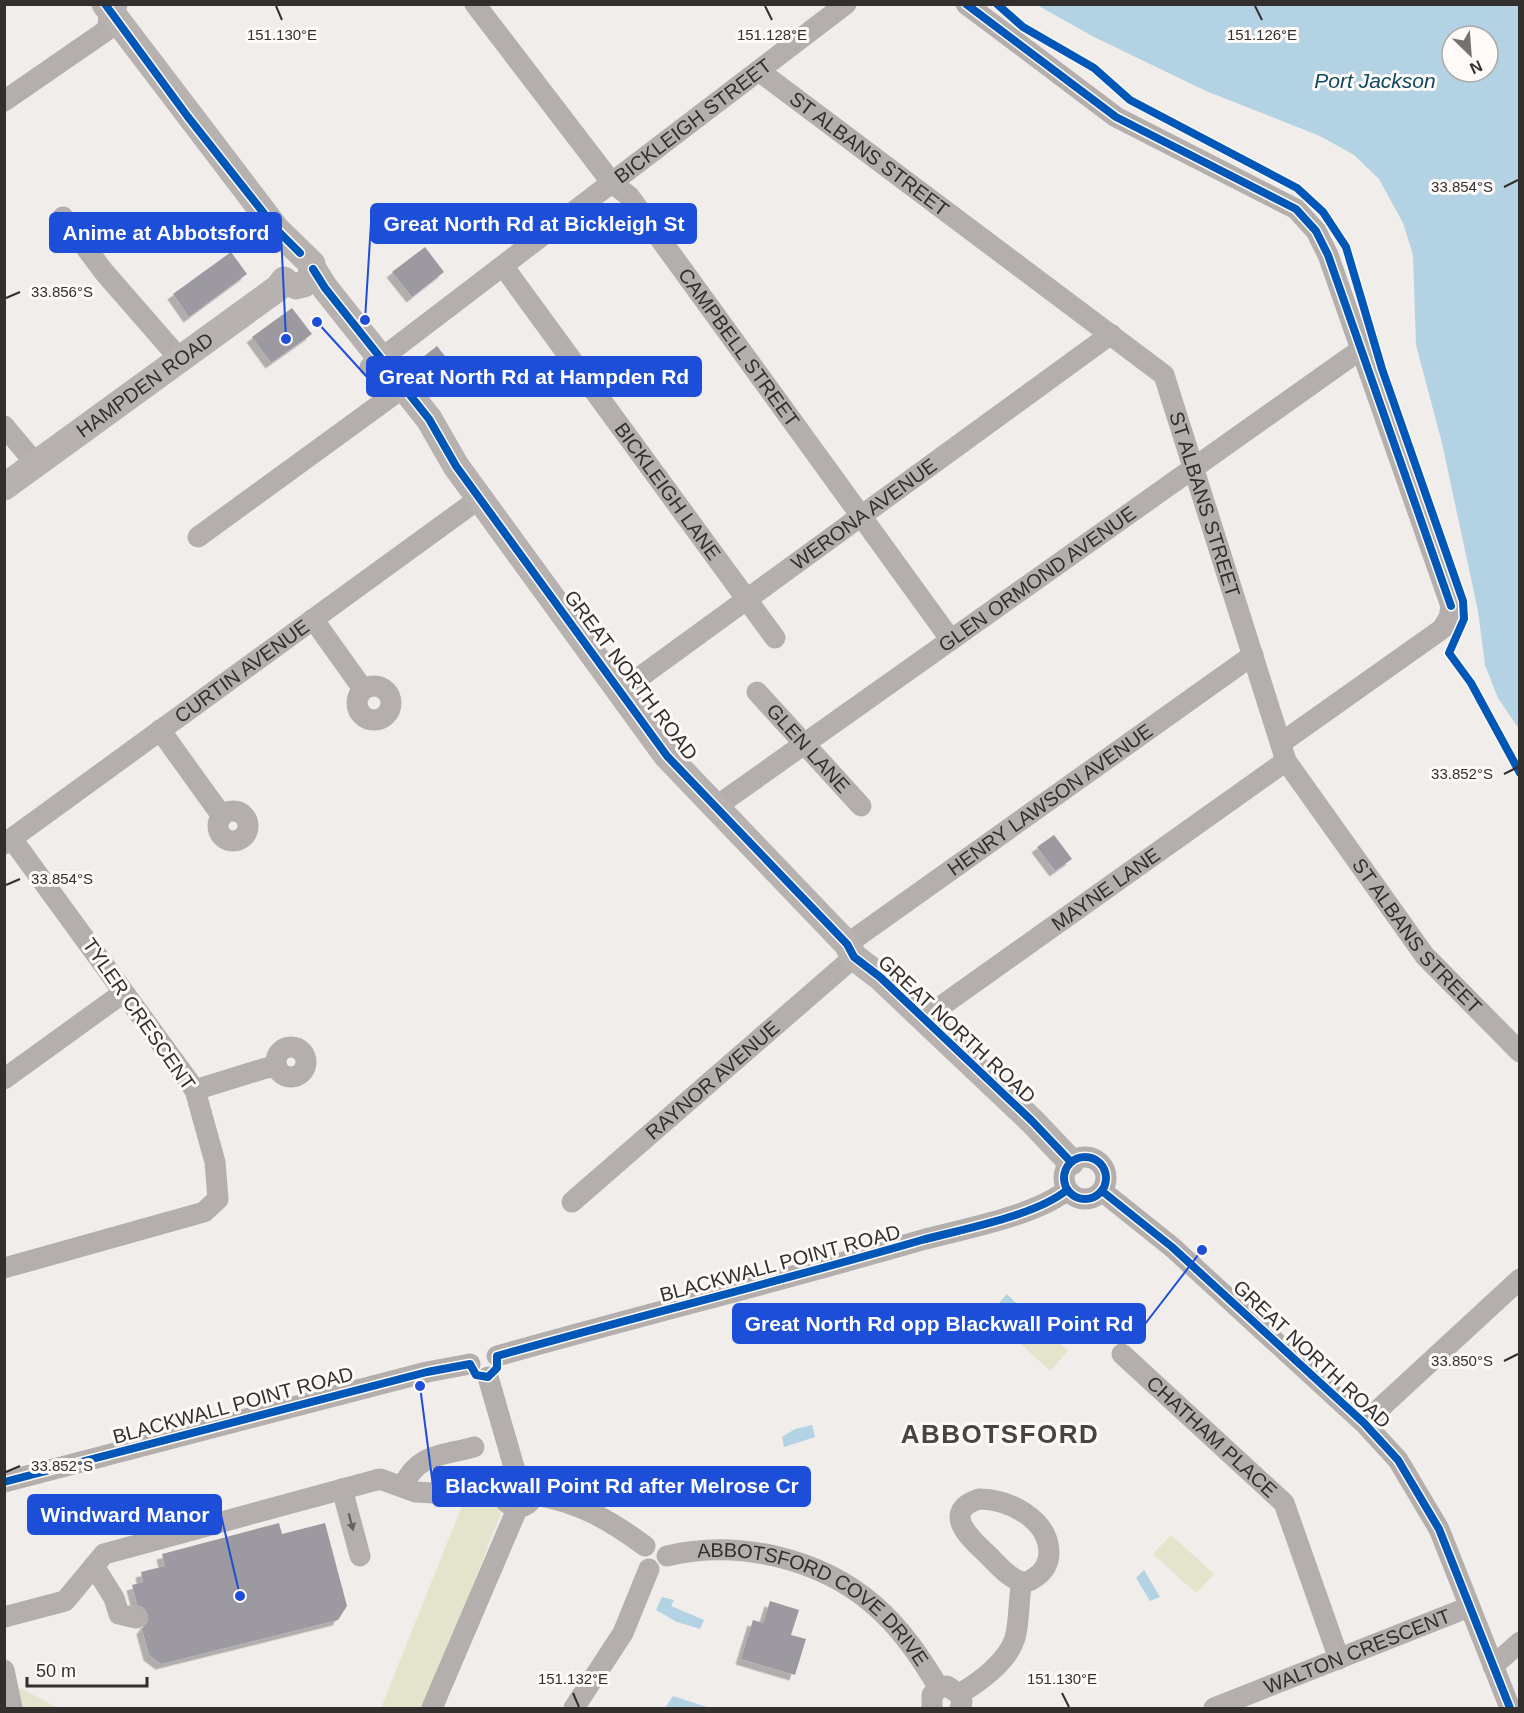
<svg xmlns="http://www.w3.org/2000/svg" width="1524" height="1713" font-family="Arial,sans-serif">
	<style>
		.green { fill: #e3e4cb }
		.water { fill: #b3d2e3; fill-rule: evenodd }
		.building { fill: #9c9aa0; filter: url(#shadow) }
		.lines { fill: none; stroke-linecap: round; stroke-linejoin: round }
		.minor { stroke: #b4afac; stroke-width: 21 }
		.major { stroke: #b7b1af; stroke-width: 27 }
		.cycleway-casing { stroke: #fefaf8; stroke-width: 11 }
		.cycleway { stroke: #0057b8; stroke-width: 8 }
		.oneway { fill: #656361 }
		.ticks { fill: none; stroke: #31302f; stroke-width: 2 }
		.labels { text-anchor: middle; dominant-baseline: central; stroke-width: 6; stroke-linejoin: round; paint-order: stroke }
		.street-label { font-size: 20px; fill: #31302f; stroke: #fefaf8 }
		.water-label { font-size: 21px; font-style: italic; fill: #0f4a63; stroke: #fefaf8 }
		.district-label { font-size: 26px; font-weight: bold; letter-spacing: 1.5px; fill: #474442; stroke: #fefaf8 }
		.ticks-label { font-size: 15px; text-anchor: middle; fill: #31302f; stroke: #fefaf8; stroke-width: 6; stroke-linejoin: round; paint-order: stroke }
		.leader { fill: none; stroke: #1d4ed8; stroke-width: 2 }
		.callout-dot { fill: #1d4ed8; stroke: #fefaf8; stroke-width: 2 }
		.callout { fill: #1d4ed8; stroke: #1d4ed8; stroke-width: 2 }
		.callout-label { font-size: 21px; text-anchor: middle; font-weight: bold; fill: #fff }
	</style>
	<defs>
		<filter id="shadow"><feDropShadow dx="-5.5" dy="5.5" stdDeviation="0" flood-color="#0004"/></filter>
	</defs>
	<rect width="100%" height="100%" fill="#f0edeb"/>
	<!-- green -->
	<g class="green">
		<polygon points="1026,1313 1068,1351 1050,1371 1008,1332"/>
		<polygon points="466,1496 503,1508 425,1708 381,1708"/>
		<polygon points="1171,1535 1214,1574 1196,1593 1153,1554"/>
		<polygon points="5,1680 58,1708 5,1708"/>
	</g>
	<!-- water -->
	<g class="water">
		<path d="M1037,5H1519V729L1498,698L1485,665L1478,611L1442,443L1416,345L1413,255L1403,223L1379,179L1354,155L1320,136L1206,91L1094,37ZM1452,36H1488V72H1452Z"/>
		<polygon points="1007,1294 1017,1304 984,1339 964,1321 979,1304 990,1313"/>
		<polygon points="812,1425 815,1437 784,1447 782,1437 795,1429"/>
		<polygon points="1144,1570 1160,1597 1150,1601 1136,1578"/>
		<polygon points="662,1597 674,1600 671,1606 704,1620 700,1629 677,1622 656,1610"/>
		<polygon points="673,1696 710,1708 665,1708"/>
	</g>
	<!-- building -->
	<g class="building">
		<polygon points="425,247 444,272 412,297 392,272"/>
		<polygon points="231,252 247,274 189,317 173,294"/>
		<polygon points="292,308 312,334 271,363 252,337"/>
		<polygon points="437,346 459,374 436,392 414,364"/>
		<polygon points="1054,835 1072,859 1055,871 1037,847"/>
		<polygon points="279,1523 282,1534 325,1523 347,1606 338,1620 161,1664 149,1655 142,1629 148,1621 148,1615 144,1608 137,1605 132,1585 143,1582 141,1572 165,1566 162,1554"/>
		<polygon points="770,1601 799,1610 791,1635 806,1639 795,1675 741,1659 753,1620 763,1623"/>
	</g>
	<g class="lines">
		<!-- minor -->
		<g class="minor">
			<path id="s1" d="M475,4L612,183L629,196L951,640"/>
			<polyline points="966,4 1116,117 1296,209 1316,231 1328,255 1451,606 1449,618 1442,629 1281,743"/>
			<path id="s2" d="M759,71L1164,375L1286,761L1425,956L1520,1052"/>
			<polyline points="4,101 107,30 110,12 117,5"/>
			<polyline points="63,217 104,272 179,358"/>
			<path id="s3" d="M503,266L775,638"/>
			<path id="s4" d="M370,367L846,4"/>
			<polyline points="4,426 36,464"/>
			<polyline points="198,537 404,387"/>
			<polyline points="313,619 363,689"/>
			<circle cx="374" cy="703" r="17"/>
			<path id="s5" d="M757,692L861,806"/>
			<path id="s6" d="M618,693L1111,334"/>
			<polyline points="160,730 222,816"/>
			<path id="s7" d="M714,808L1360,350"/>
			<circle cx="233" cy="826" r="15"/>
			<path id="s8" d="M4,844L480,498"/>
			<path id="s9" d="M847,944L1253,655"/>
			<path id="s10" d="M923,1019L1286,761"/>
			<circle cx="291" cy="1062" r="15"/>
			<polyline points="4,1079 123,993"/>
			<polyline points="195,1090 266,1068 277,1067"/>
			<circle cx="1085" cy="1178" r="21"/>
			<polyline points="1102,1191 1172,1247 1364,1423 1398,1460 1439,1529 1510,1708"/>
			<path id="s11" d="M572,1202L854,957"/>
			<polyline points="4,1268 204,1212 218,1199 215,1162 195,1090 12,839"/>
			<path id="s12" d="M1122,1354L1284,1503L1339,1659"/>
			<path d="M497,1356C638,1316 781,1281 922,1240C963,1229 1035,1216 1067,1190"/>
			<polyline points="488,1377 516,1474"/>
			<polyline points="1364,1423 1520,1279"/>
			<circle cx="518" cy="1491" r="16"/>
			<polyline points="4,1482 427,1372 470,1364"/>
			<path d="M403,1486C418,1453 442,1456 474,1447"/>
			<polyline points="342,1489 360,1556"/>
			<path d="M534,1495C578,1501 611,1521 645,1546"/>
			<path d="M979,1499C1009,1499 1048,1519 1049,1552C1049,1564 1044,1572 1034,1578C1029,1582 1022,1583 1017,1580C1006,1575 997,1564 989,1556C972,1540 939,1512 979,1499Z"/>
			<path id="s13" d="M667,1556C737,1539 820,1558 874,1605C901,1628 921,1658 939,1688"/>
			<polyline points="94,1566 114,1598 119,1614 136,1618"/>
			<polyline points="4,1617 65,1601 104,1554 380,1479 416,1492 433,1493 480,1482 506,1480"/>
			<polyline points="1493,1666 1520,1642"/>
			<polyline points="4,1670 12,1708"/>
			<path d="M959,1694C980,1682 1008,1661 1015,1638C1020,1619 1018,1600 1022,1582"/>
			<polyline points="432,1708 518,1507"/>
			<polyline points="574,1708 623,1633 649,1569"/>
			<polyline points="932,1708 932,1695 939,1688 947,1686 959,1694 962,1702 960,1708"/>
			<path id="s14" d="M1214,1708L1469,1607"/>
		</g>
		<!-- major -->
		<g class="major">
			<polyline points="105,4 277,230 312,264 311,278 304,284 296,286"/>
			<polyline points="313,269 325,288 429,419 456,466 667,756 847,944 854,957 880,977 1032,1121 1071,1162"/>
			<path id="s15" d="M4,487L278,288L284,280"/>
		</g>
		<!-- cycleway casing -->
		<g class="cycleway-casing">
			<g id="cycleway">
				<polyline points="105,4 188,117 277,230 300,253"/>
				<polyline points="966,4 1116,117 1296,209 1316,231 1328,255 1451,606"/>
				<polyline points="997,4 1023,27 1094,68 1130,100 1297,188 1323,212 1346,247 1382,369 1463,601 1464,619 1449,653 1471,683 1520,773"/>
				<polyline points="313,269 325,288 429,419 456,466 667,756 847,944 854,957 880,977 1032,1121 1071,1162"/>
				<circle cx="1085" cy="1178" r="21"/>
				<polyline points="1102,1191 1172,1247 1364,1423 1398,1460 1439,1529 1510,1708"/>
				<path d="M4,1482L427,1372L470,1364L476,1375L488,1377L497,1368V1356C638,1316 781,1281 922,1240C963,1229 1035,1216 1067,1190"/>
			</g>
		</g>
		<!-- cycleway -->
		<use href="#cycleway" class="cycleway"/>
	</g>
	<!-- one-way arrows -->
	<defs><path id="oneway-solid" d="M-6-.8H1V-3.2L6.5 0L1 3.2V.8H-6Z" transform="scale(1.5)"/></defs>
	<use class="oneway" href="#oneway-solid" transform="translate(351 1522) rotate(75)"/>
	<!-- ticks -->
	<path class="ticks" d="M276,6L282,20M765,6L772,20M1255,6L1262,20M1504,187L1518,180M6,298L20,292M1504,774L1518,767M6,885L20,879M1504,1361L1518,1354M6,1472L20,1466M573,1693L579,1707M1062,1693L1069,1707"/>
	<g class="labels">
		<!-- street labels -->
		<g class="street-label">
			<text stroke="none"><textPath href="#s4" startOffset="406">BICKLEIGH STREET</textPath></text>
			<text stroke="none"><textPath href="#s2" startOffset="138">ST ALBANS STREET</textPath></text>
			<text stroke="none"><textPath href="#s1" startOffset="434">CAMPBELL STREET</textPath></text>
			<text stroke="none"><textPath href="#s15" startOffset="174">HAMPDEN ROAD</textPath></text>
			<text stroke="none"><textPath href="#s3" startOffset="279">BICKLEIGH LANE</textPath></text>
			<text stroke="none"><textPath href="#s2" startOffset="642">ST ALBANS STREET</textPath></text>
			<text stroke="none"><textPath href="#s6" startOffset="304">WERONA AVENUE</textPath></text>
			<text stroke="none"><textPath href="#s7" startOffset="396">GLEN ORMOND AVENUE</textPath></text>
			<text stroke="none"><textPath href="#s8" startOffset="294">CURTIN AVENUE</textPath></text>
			<text transform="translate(631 675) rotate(53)">GREAT NORTH ROAD</text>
			<text stroke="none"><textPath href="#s5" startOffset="76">GLEN LANE</textPath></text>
			<text stroke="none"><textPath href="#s9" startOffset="249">HENRY LAWSON AVENUE</textPath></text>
			<text stroke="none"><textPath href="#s10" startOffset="224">MAYNE LANE</textPath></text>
			<text stroke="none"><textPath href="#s2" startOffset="1130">ST ALBANS STREET</textPath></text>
			<text transform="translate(139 1014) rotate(55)">TYLER CRESCENT</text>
			<text transform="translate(957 1029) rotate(43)">GREAT NORTH ROAD</text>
			<text stroke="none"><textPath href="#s11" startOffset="186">RAYNOR AVENUE</textPath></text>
			<text transform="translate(780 1263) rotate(-15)">BLACKWALL POINT ROAD</text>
			<text transform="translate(1312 1354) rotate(43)">GREAT NORTH ROAD</text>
			<text transform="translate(233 1405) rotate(-15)">BLACKWALL POINT ROAD</text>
			<text stroke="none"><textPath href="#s12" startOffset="122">CHATHAM PLACE</textPath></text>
			<text stroke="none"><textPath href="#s13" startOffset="164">ABBOTSFORD COVE DRIVE</textPath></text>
			<text stroke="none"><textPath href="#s14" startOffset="154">WALTON CRESCENT</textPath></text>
		</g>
		<!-- water labels -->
		<g class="water-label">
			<text x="1375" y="80">Port Jackson</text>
		</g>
		<!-- district labels -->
		<g class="district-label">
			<text x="1000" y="1434">ABBOTSFORD</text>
		</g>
	</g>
	<g class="ticks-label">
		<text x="282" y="40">151.130°E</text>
		<text x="772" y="40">151.128°E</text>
		<text x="1262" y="40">151.126°E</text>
		<text x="1462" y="192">33.854°S</text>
		<text x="62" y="297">33.856°S</text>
		<text x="1462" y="779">33.852°S</text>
		<text x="62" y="884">33.854°S</text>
		<text x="1462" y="1366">33.850°S</text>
		<text x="62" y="1471">33.852°S</text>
		<text x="573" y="1684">151.132°E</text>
		<text x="1062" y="1684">151.130°E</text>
	</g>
	<!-- callouts -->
	<path class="leader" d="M365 320L371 223M286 339L281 233M317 322L367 377M1202 1250L1145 1324M420 1386L433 1486M240 1596L221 1515"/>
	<g class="callout-dot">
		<circle cx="365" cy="320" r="6"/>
		<circle cx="286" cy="339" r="6"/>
		<circle cx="317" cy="322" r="6"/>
		<circle cx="1202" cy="1250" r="6"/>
		<circle cx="420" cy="1386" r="6"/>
		<circle cx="240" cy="1596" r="6"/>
	</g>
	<g class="callout">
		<rect x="371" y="204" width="325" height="39" rx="6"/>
		<rect x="50" y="213" width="231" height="39" rx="6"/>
		<rect x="367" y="357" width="334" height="39" rx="6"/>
		<rect x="733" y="1304" width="412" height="39" rx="6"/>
		<rect x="433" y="1467" width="377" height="39" rx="6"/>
		<rect x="28" y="1495" width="193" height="39" rx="6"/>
	</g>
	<g class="callout-label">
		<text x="534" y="231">Great North Rd at Bickleigh St</text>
		<text x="166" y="240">Anime at Abbotsford</text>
		<text x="534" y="384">Great North Rd at Hampden Rd</text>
		<text x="939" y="1331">Great North Rd opp Blackwall Point Rd</text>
		<text x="622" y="1493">Blackwall Point Rd after Melrose Cr</text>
		<text x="125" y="1522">Windward Manor</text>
	</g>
	<!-- border -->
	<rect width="1524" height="1713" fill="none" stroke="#31302f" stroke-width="12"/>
	<!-- north arrow -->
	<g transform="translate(1470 54) rotate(155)"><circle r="28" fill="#fefaf8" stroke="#aca9a8" stroke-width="1.5"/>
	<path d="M0-4.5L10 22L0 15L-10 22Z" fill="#747271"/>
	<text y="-9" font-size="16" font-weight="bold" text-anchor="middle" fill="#31302f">N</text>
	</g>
	<!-- scale -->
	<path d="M27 1677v9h120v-9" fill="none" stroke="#31302f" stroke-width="3"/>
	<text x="36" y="1677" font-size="18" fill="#31302f" stroke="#fefaf8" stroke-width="4.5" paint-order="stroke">50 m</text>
</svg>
